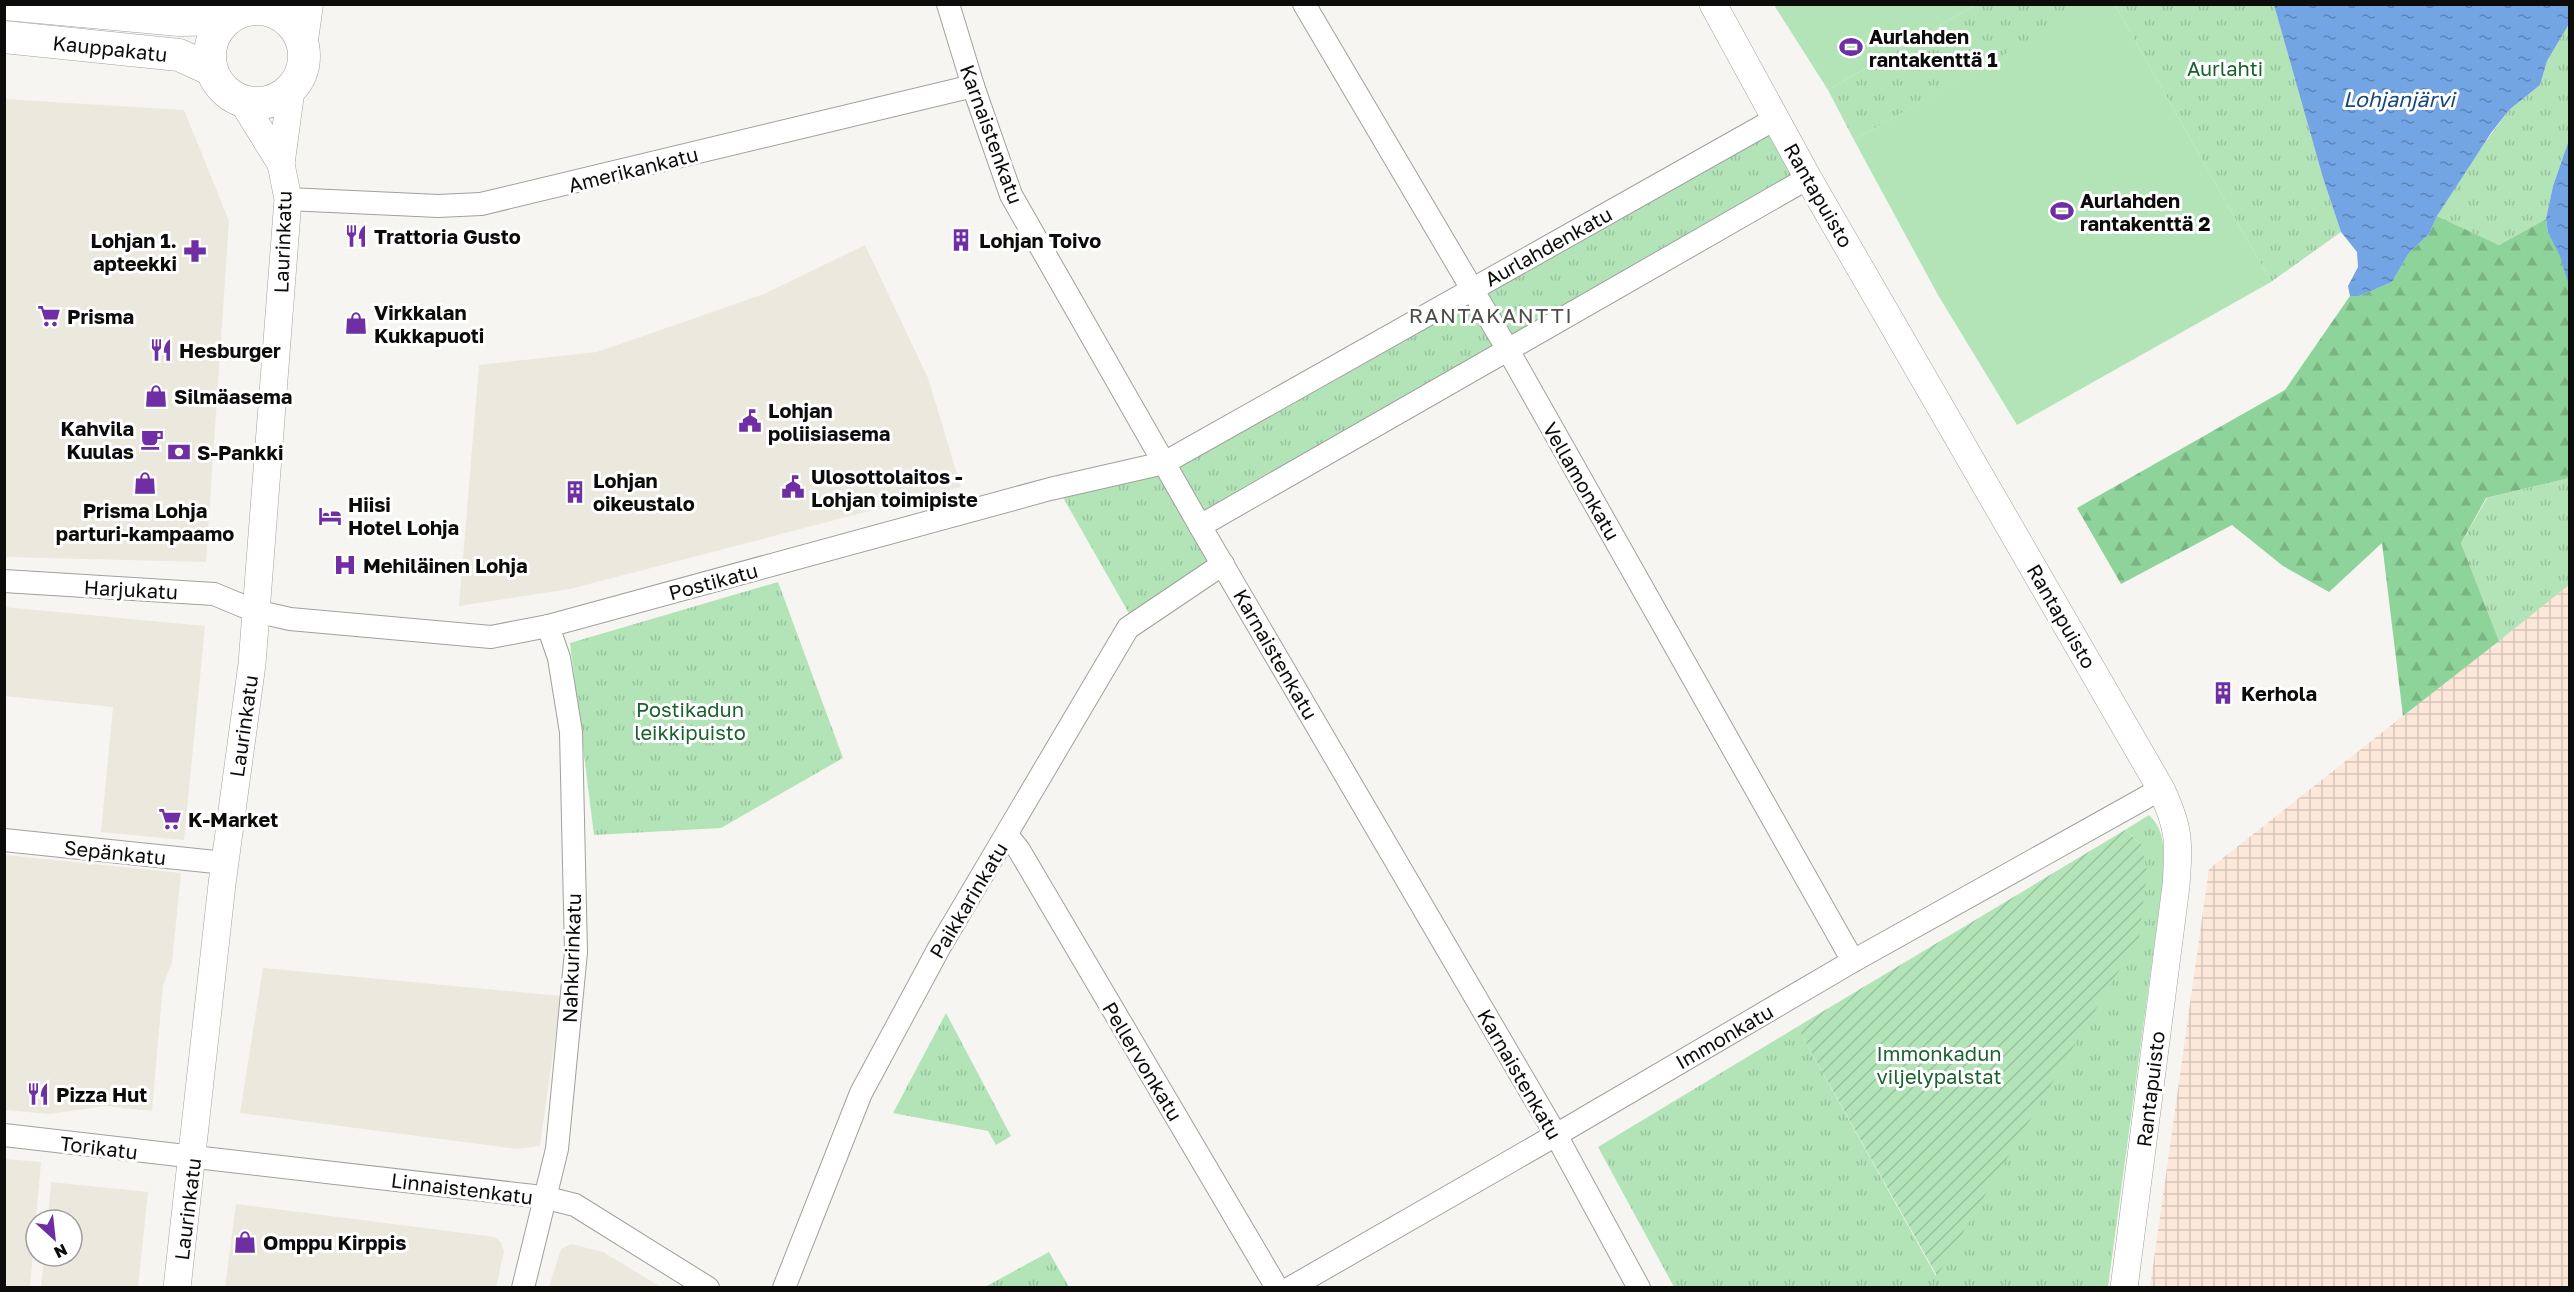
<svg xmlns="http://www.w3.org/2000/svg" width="2574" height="1292" font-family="'Golos Text',sans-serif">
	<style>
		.built { fill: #ebe8dd }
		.industrial { fill: url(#industrial-grid) }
		.grass { fill: url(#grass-tufts) }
		.forest { fill: url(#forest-firs) }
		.garden { fill: url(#garden-furrows) }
		.pitch { fill: #b2e4b8 }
		.water { fill: url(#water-ripples) }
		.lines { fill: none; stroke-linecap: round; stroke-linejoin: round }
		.minor-casing { stroke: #a1a09d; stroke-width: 24 }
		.tertiary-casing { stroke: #a1a09d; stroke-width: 28 }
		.secondary-casing { stroke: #a1a09d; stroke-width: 33 }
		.minor { stroke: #fff; stroke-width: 22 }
		.tertiary { stroke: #fff; stroke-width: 27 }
		.secondary { stroke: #fff; stroke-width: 32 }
		.labels { text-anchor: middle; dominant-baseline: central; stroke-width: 6; stroke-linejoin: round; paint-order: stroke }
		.poi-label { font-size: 20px; font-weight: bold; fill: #0c0c0b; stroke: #fff; text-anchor: start }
		.street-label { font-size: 20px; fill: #0c0c0b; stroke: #fff }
		.park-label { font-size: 20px; fill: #19622d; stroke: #fff }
		.water-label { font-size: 21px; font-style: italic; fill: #164780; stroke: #fff }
		.neighbourhood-label { font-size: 21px; letter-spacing: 1.5px; fill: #4e4d49; stroke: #fff }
	</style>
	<defs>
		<pattern id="industrial-grid" width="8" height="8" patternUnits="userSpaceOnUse" patternTransform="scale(1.5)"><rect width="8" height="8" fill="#fce7d9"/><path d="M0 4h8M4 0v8" fill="none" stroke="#d7c5b9"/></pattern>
		<pattern id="grass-tufts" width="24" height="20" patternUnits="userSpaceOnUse" patternTransform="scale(1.5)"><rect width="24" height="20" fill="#b2e4b8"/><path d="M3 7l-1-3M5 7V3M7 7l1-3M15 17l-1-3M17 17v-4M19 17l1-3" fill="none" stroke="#98c29d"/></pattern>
		<pattern id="forest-firs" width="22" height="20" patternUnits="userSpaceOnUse" patternTransform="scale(1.5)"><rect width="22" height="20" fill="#8ed399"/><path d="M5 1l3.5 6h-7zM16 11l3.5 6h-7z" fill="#79b482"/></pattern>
		<pattern id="garden-furrows" width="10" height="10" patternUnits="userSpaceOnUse" patternTransform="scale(1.5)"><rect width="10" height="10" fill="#b2e4b8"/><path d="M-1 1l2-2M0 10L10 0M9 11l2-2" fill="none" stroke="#98c29d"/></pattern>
		<pattern id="water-ripples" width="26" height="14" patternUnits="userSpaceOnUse" patternTransform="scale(1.5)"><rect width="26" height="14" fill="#73a4e3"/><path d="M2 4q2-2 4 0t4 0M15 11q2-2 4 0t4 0" fill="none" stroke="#5d84b6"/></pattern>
	</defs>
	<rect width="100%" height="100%" fill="#f7f5f1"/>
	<!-- built -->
	<g class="built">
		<polygon points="4,99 184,110 229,221 206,562 5,557"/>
		<polygon points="865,245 928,378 961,487 570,589 459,606 479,365 597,352 764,294"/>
		<polygon points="4,607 205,626 184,840 101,832 113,707 5,696"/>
		<polygon points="5,855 181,873 172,963 163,985 152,1111 105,1106 50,1114 5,1110"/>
		<polygon points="263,968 561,996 540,1146 517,1149 240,1113"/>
		<polygon points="4,1159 41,1162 30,1287 5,1287"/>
		<polygon points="51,1182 148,1192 138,1287 41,1287 44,1256 72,1256 72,1220 48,1220"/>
		<polygon points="236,1204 495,1237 501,1243 504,1252 496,1287 225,1287"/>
		<polygon points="571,1244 603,1252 661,1287 549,1287 561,1249"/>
	</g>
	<!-- industrial -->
	<polygon class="industrial" points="2569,585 2569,1287 2150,1288 2209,869"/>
	<!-- grass -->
	<g class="grass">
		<polygon points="1975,5 2092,5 1854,140 1828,90"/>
		<polygon points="2115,5 2274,5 2323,178 2341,232 2271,282"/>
		<polygon points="2569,24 2569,140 2553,186 2546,219 2499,245 2437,216 2473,159 2509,110 2540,85 2547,61"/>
		<polygon points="1772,127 1799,175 1206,514 1179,466"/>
		<polygon points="1161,471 1213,560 1131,617 1061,494"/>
		<polygon points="2569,478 2569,585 2499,641 2461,543 2487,498"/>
		<polygon points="778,582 843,758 721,828 594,835 570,643"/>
		<path d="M2149,815C2168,833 2163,856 2163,880L2108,1287H1674L1598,1147L1797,1027L1936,1276L2141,844L2125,830Z"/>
		<polygon points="946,1013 1011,1136 996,1145 988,1131 893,1113"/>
		<polygon points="1049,1252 1069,1287 985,1287"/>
	</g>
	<!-- forest -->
	<polygon class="forest" points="2437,216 2499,245 2546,219 2548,233 2561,256 2569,286 2569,478 2486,498 2461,543 2499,641 2403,716 2382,543 2329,592 2283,566 2232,525 2121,584 2077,508 2285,390 2350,296 2359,296 2392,282 2409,253 2429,234"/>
	<!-- garden -->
	<polygon class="garden" points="2125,830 2141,844 2147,871 2139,937 1937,1276 1797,1027"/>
	<!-- pitch -->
	<g class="pitch">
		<polygon points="2092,4 2115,5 2271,282 2017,425 1938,295 1854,140"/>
		<polygon points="1774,5 1975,5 1828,90"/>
	</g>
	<!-- water -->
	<g class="water">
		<polygon points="2274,5 2569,5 2569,24 2547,61 2540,85 2509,110 2491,133 2437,216 2429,234 2409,253 2392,282 2359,296 2350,296 2348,286 2358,267 2357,252 2341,232 2323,178"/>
		<polygon points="2569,140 2569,286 2560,256 2548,233 2546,219 2553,186"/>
	</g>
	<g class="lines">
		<!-- minor casing -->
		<g class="minor-casing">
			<g id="minor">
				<polyline points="948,4 973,86 1011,195 1200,526 1556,1135 1639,1288"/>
				<polyline points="1304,4 1508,350 1853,961"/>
				<polyline points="288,199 438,206 481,204 973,86"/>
				<polyline points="1200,526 1808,178"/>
				<polyline points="4,581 214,594 255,611 290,619 491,637 548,626 1050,489 1164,463 1775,119"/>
				<polyline points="1007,835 1019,850 1277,1288"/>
				<polyline points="4,840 225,863"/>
				<polyline points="4,1135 543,1197 575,1205 708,1288"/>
				<polyline points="523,1288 557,1149 576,952 571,732 559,658 548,626"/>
				<polyline points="784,1288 861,1093 939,948 1128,628 1223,564"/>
				<polyline points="1290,1288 1556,1135 1853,961 2161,789"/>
			</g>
		</g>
		<!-- tertiary casing -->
		<g class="tertiary-casing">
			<g id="tertiary">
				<path d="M1713,4L1808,178L2161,789C2180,829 2179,842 2176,886L2124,1288"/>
				<polyline points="281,164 291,90"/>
				<polyline points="177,1288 222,884 252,664 288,199 281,164 242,101"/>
			</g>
		</g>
		<!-- secondary casing -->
		<g class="secondary-casing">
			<g id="secondary">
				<polyline points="5,4 179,20 228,19"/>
				<circle cx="257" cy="56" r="47"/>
				<polyline points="4,37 179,55 212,70"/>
				<polyline points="302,40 307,4"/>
			</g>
		</g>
		<!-- minor -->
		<use href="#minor" class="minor"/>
		<!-- tertiary -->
		<use href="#tertiary" class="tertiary"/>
		<!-- secondary -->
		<use href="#secondary" class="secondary"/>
	</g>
	<!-- icons -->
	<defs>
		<g id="stadium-bare" transform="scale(1.8)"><path d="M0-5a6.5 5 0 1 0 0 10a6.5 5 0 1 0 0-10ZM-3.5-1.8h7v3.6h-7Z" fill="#6f2ea3" stroke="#fff" stroke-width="2.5" paint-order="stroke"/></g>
		<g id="restaurant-bare" transform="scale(1.8)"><path d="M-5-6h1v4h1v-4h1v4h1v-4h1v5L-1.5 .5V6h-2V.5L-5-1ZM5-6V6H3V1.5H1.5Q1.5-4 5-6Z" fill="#6f2ea3" stroke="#fff" stroke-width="2.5" paint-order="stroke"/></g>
		<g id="building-bare" transform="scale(1.8)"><path d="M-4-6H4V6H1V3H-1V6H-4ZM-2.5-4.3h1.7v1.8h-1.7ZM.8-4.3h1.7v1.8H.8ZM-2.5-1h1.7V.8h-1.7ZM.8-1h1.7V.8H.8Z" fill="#6f2ea3" stroke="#fff" stroke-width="2.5" paint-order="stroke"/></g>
		<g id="pharmacy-bare" transform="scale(1.8)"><path d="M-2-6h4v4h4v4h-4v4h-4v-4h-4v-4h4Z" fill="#6f2ea3" stroke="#fff" stroke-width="2.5" paint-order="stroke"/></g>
		<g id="supermarket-bare" transform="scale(1.8)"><path d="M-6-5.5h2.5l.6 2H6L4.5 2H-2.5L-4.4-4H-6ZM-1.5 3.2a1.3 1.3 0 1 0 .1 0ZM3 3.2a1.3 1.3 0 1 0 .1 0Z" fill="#6f2ea3" stroke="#fff" stroke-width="2.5" paint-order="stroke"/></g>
		<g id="shop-bare" transform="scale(1.8)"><path d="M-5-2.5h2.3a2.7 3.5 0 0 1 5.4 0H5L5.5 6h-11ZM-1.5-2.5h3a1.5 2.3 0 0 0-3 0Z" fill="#6f2ea3" stroke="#fff" stroke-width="2.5" paint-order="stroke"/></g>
		<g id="civic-bare" transform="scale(1.8)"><path d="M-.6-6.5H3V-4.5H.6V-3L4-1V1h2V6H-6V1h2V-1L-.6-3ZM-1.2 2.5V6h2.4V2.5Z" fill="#6f2ea3" stroke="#fff" stroke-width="2.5" paint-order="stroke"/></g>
		<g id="cafe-bare" transform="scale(1.8)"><path d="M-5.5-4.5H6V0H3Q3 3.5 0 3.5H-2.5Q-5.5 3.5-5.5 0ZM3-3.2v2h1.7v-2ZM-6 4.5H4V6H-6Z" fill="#6f2ea3" stroke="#fff" stroke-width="2.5" paint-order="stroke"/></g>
		<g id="bank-bare" transform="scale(1.8)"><path d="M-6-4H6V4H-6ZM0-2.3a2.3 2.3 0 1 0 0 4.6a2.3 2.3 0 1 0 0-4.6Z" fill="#6f2ea3" stroke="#fff" stroke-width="2.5" paint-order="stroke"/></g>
		<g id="hotel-bare" transform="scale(1.8)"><path d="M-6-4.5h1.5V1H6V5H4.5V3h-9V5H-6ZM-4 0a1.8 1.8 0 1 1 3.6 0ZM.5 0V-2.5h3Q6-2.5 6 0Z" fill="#6f2ea3" stroke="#fff" stroke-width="2.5" paint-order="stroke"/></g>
		<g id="hospital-bare" transform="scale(1.8)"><path d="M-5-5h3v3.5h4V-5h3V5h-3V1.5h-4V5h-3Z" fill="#6f2ea3" stroke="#fff" stroke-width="2.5" paint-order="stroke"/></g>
	</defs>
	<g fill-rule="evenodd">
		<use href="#stadium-bare" x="1851" y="47"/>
		<use href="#stadium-bare" x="2062" y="211"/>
		<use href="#restaurant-bare" x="356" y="236"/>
		<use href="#building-bare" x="961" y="240"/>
		<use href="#pharmacy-bare" x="195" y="251"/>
		<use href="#supermarket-bare" x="49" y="316"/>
		<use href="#shop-bare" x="356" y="323"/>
		<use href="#restaurant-bare" x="161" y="350"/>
		<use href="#shop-bare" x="156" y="396"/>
		<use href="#civic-bare" x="750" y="421"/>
		<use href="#cafe-bare" x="152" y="439"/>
		<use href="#bank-bare" x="179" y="452"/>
		<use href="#shop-bare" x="145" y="483"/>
		<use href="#civic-bare" x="793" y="487"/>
		<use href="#building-bare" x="575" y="492"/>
		<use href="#hotel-bare" x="330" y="516"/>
		<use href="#hospital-bare" x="345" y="565"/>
		<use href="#building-bare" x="2223" y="693"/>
		<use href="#supermarket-bare" x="170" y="819"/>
		<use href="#restaurant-bare" x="38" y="1094"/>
		<use href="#shop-bare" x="245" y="1242"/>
	</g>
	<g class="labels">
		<!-- poi labels -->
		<g class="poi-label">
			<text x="1869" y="36">Aurlahden<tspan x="1869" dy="23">rantakenttä 1</tspan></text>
			<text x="2080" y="200">Aurlahden<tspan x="2080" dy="23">rantakenttä 2</tspan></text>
			<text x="374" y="236">Trattoria Gusto</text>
			<text x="177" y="240" text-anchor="end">Lohjan 1.<tspan x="177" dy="23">apteekki</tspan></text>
			<text x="979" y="240">Lohjan Toivo</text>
			<text x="374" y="312">Virkkalan<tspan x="374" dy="23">Kukkapuoti</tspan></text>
			<text x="67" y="316">Prisma</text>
			<text x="179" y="350">Hesburger</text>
			<text x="174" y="396">Silmäasema</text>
			<text x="768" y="410">Lohjan<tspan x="768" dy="23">poliisiasema</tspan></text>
			<text x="134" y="428" text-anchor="end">Kahvila<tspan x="134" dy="23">Kuulas</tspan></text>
			<text x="197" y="452">S-Pankki</text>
			<text x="811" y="476">Ulosottolaitos -<tspan x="811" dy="23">Lohjan toimipiste</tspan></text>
			<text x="593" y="480">Lohjan<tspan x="593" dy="23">oikeustalo</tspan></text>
			<text x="348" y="504">Hiisi<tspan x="348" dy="23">Hotel Lohja</tspan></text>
			<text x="145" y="510" text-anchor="middle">Prisma Lohja<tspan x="145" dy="23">parturi-kampaamo</tspan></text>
			<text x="363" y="565">Mehiläinen Lohja</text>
			<text x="2241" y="693">Kerhola</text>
			<text x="188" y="819">K-Market</text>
			<text x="56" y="1094">Pizza Hut</text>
			<text x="263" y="1242">Omppu Kirppis</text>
		</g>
		<!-- street labels -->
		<g class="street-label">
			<text transform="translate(110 48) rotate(6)">Kauppakatu</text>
			<text transform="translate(992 134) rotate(70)">Karnaistenkatu</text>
			<text transform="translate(633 169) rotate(-14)">Amerikankatu</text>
			<text transform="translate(1819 195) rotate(60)">Rantapuisto</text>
			<text transform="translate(282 242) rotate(-88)">Laurinkatu</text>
			<text transform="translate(1548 246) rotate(-29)">Aurlahdenkatu</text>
			<text transform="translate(1582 481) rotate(60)">Vellamonkatu</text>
			<text transform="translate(713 581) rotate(-15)">Postikatu</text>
			<text transform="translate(131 589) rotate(3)">Harjukatu</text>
			<text transform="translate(2062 616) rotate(60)">Rantapuisto</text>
			<text transform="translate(1276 654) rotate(60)">Karnaistenkatu</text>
			<text transform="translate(243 726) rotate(-82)">Laurinkatu</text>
			<text transform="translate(115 852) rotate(6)">Sepänkatu</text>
			<text transform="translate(968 900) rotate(-59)">Paikkarinkatu</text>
			<text transform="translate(571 958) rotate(-88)">Nahkurinkatu</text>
			<text transform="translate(1724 1036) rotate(-30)">Immonkatu</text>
			<text transform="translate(1143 1061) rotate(59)">Pellervonkatu</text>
			<text transform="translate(1520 1074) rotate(60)">Karnaistenkatu</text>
			<text transform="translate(2150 1089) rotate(-83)">Rantapuisto</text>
			<text transform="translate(99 1147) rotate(7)">Torikatu</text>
			<text transform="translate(462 1188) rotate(7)">Linnaistenkatu</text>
			<text transform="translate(187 1209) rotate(-83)">Laurinkatu</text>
		</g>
		<!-- park labels -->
		<g class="park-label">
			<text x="2225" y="68">Aurlahti</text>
			<text x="690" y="709">Postikadun<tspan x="690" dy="23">leikkipuisto</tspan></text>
			<text x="1939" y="1053">Immonkadun<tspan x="1939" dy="23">viljelypalstat</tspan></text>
		</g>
		<!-- water labels -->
		<g class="water-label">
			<text x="2399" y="99">Lohjanjärvi</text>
		</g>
		<!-- neighbourhood labels -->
		<g class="neighbourhood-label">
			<text x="1491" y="315">RANTAKANTTI</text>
		</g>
	</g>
	<!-- border -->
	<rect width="2574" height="1292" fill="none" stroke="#0c0c0b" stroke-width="12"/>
	<!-- north arrow -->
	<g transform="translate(54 1238) rotate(153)"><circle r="28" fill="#ffffff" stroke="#9e9e9d" stroke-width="1.5"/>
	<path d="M0-4.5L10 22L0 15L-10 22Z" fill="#6f2ea3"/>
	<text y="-9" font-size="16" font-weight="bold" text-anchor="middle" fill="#0c0c0b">N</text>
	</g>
</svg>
